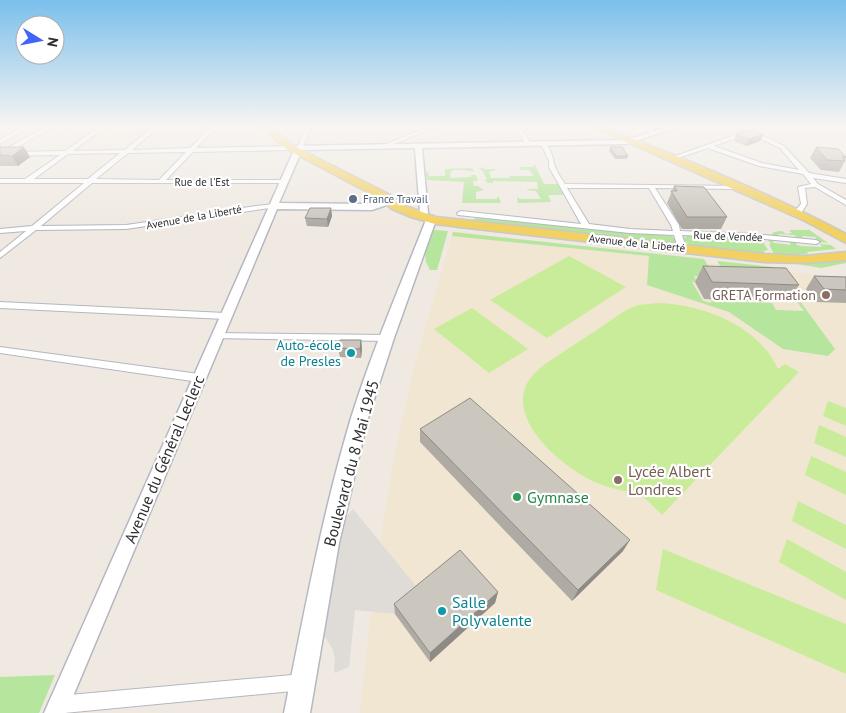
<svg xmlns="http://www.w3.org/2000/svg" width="846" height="713" font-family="'PT Sans',sans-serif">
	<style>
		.education { fill: #f0e6d1 }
		.green { fill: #b6e59e }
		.pitch { fill: #c9ec9a }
		.plaza { fill: #dfdcd8 }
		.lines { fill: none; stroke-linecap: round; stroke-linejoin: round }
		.minor-casing { stroke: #b4b7c1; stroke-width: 2 }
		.tertiary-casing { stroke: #b4b7c1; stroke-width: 3 }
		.secondary-casing { stroke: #b4b7c1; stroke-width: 3 }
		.primary-casing { stroke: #c9c9c9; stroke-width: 3 }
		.minor { fill: #fff; fill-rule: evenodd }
		.tertiary { fill: #fff; fill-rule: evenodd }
		.secondary { fill: #fff; fill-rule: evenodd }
		.primary { fill: #f2d163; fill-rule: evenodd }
		.wall { fill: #afaba4 }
		.shaded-wall { fill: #8e8b86 }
		.building { fill: #cbc7bf; stroke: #8e8b86 }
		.service-dot { fill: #5c6f8a; stroke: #fff; stroke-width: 2 }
		.education-dot { fill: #8d6e63; stroke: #fff; stroke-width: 2 }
		.culture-dot { fill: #0f9aa8; stroke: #fff; stroke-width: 2 }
		.leisure-dot { fill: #2e9e5b; stroke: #fff; stroke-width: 2 }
		.labels { text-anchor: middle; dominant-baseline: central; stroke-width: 4.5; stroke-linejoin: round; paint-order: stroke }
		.far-street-label { font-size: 11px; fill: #2e2e2e; stroke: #fff }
		.far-service-label { font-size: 11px; fill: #4e5e75; stroke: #fff; text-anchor: start }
		.education-label { font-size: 14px; fill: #785e54; stroke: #fff; text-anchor: end }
		.culture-label { font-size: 14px; fill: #0d838f; stroke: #fff; text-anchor: end }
		.near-street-label { font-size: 16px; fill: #2e2e2e; stroke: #fff }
		.near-education-label { font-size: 16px; fill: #785e54; stroke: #fff; text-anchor: start }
		.near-leisure-label { font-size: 16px; fill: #27864d; stroke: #fff; text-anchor: start }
		.near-culture-label { font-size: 16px; fill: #0d838f; stroke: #fff; text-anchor: start }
	</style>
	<rect width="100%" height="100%" fill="#efe9e1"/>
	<!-- education -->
	<g class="education">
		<polygon points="104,129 113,130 147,130 135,141 89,140"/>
		<polygon points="455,235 846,278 846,713 360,713 371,612 395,614 396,562 380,541 395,453 414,368 452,236"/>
	</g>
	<!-- green -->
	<g class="green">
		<polygon points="533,165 535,165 544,184 558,184 564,195 548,195 551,202 518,203 517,197 520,199 541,199 536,191 527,190 527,189 538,189 537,182 493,181 493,183 488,183 484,180 487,179 482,170 479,169 483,167 484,169 495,169 496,170 489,172 491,178 510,178 509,176 534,176 529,170 521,170 520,167 534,167"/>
		<polygon points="469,168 473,169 474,172 465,170 453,170 450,173 451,178 471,177 471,175 476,175 478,181 473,181 474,186 478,186 484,190 476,192 476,199 497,199 497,197 499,197 501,203 462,203 464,182 427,180 426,172 428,172 429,176 445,176 445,169"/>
		<polygon points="478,217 671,236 675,238 676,241 672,244 460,220 461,218 472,220"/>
		<polygon points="457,226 673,249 674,252 455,228"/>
		<polygon points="808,229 828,243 819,242 815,237 802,236 804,239 797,238 794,235 778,234 779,237 770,236 774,232 782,231 786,234 792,233 789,230 809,230"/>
		<polygon points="434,230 448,231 437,270 430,270 426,262 425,253"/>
		<polygon points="453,232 704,259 715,277 694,276 697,282 692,282 703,301 711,303 711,301 772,303 776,310 804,311 780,279 728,277 717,261 773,267 783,278 835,349 828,356 783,349 729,312 647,285 649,256 452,236"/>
		<polygon points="687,236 751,238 753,242 763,242 768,250 764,251 764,253 695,247 685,242 684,238"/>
		<polygon points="768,240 772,240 774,243 791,245 789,241 795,242 797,245 801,246 822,247 820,244 831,245 836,249 807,252 808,254 774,254 769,244 771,244"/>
		<polygon points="846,258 846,263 821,268 786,262"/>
		<polygon points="55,675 39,713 0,713 0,677"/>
	</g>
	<!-- pitch -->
	<g class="pitch">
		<polygon points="569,256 626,287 547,338 490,300"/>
		<path d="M660,303C704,305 759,326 778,369L785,364L799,372L662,515C655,509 647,498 639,495C625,490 609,489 595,482C560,466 493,410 538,370C546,362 557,357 566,350C586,337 606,324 626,310L638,305Z"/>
		<polygon points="472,308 528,349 489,373 434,329"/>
		<polygon points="828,401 846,408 846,426 823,416"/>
		<polygon points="819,425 846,437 846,457 814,443"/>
		<polygon points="811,456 846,472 846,495 805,475"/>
		<polygon points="798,501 846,525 846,549 792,521"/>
		<polygon points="787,539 846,572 846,600 779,562"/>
		<polygon points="663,549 846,624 846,674 656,590"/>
	</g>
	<!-- plaza -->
	<polygon class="plaza" points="353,509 421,592 395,614 355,610 349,667 334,673 335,660 333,650 324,635 321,621 340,525"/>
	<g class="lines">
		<!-- minor casing -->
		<g class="minor-casing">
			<g id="minor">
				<polygon points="26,125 32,125 0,144 0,140"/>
				<path d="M49,125L64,126L73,125L65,130L49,129L9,152L65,151L102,125H108L73,151L125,150L155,125H161L132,150L190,148L211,127H197L195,125H219L196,148L291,146L294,148L291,150L193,152L166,180H284L286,181V183H92L41,226L126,225L256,206L274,204L277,206L276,207L126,229L36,230L0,258V252L26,231L0,233V229L32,226L84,183H0V179H25L60,155L0,156V152ZM186,152L159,180L96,179L128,153ZM120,153L88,179H34L68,154Z"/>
				<polygon points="306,125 312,125 302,148 297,149"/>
				<polygon points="433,125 440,125 384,148 379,147"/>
				<polygon points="515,125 519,125 531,144 530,145 526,145"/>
				<polygon points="642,125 648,125 657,133 652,134"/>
				<path d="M734,125H741L784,146L809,173L846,179V183L813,178L818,184L846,200V205L815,187L805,188L807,204L799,216H793L792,214L801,204L798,187L811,184L803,174L759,166L708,148L675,159L670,158L746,131ZM749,133L780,148L799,170L762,163L714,146Z"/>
				<path d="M544,142C553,149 552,160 556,169C558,174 562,179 565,184L739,186L740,187L737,189L655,188L679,225L680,231L753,234L816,240L820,242L816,244L753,238L682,235L686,248L682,250L678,248L674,235L630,233L458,215L457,213L461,211L581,224L549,167V161L541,144ZM567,188H649L671,225L673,231L630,229L589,224Z"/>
				<polygon points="0,302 225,313 230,316 225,319 0,308"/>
				<polygon points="217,333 387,335 392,338 387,341 214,338 212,336"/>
				<polygon points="0,347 199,374 203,375 204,378 203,381 199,382 0,353"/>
				<polygon points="303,674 309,676 311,682 309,688 303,690 64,713 52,711 49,705 52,699 58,696"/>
			</g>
		</g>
		<!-- tertiary casing -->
		<g class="tertiary-casing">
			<polygon id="tertiary" points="675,125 684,125 626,144 422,148 428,213 424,216 420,213 415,148 302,150 279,203 372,204 394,198 398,201 372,210 277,209 66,713 44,713 294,150 289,150 289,146 626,140"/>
		</g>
		<!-- secondary casing -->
		<g class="secondary-casing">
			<path id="secondary" d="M431,217L436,220L394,338L368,418L339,543L310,713H284C304,614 322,515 351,418C372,351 400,286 426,220Z"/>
		</g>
		<!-- primary casing -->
		<g class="primary-casing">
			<g id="primary">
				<polygon points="259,125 268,125 294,146 396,198 396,202 400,204 436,217 764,254 805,256 846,252 846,260 805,263 764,262 435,224 411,217 392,209 377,197 288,150"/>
				<path d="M588,125H599C682,158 767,192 846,234V243L805,221Z"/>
			</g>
		</g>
		<!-- minor -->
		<use href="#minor" class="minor"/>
		<!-- tertiary -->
		<use href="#tertiary" class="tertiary"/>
		<!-- secondary -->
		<use href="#secondary" class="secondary"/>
		<!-- primary -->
		<use href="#primary" class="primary"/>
	</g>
	<!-- wall -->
	<g class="wall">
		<polygon points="736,134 764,134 760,141 746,146 734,141"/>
		<polygon points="0,147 30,157 18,166 0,166"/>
		<polygon points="610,147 628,156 627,159 615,159 609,151"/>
		<polygon points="816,147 846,157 845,161 839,172 821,170 810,158"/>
		<polygon points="674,186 727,217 721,229 682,229 667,203"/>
		<polygon points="331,208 332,216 328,227 307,226 305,218"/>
		<polygon points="703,266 799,285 788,302 704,299 695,282"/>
		<polygon points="814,276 846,277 846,303 816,302 806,289"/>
		<polygon points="361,340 362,349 361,358 340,357 338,348"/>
		<polygon points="420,429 623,551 572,601 420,442"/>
		<polygon points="498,592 495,603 430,662 395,614 394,604"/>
	</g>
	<!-- shaded-wall -->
	<g class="shaded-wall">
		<polygon points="764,134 760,141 746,146 749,139"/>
		<polygon points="24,147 30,157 18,166 12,156"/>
		<polygon points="331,208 332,216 328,227 327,219"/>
		<polygon points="361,340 362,349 361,358 360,349"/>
		<polygon points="630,540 623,551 572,601 578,590"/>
		<polygon points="498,592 495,603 430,662 430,653"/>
	</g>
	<!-- building -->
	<g class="building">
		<polygon points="750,130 764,134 749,139 736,134"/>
		<polygon points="0,147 24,147 12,156 0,155"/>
		<polygon points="610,147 622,147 628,156 616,156"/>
		<polygon points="816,147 838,149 846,157 842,157 845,161 827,160"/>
		<polygon points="674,186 704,187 727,217 687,217 671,191 677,191"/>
		<polygon points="310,208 331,208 327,219 305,218"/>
		<polygon points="703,266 786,268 799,285 712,282"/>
		<polygon points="814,276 846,277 846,290 824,289"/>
		<polygon points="340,340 361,340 360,349 338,348"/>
		<polygon points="470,398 630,540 578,590 420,429"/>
		<polygon points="460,550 498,592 430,653 394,604"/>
	</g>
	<!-- sky -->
	<linearGradient id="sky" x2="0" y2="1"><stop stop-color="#7abfeb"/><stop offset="0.56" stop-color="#f8f5f2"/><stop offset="1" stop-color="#f8f5f2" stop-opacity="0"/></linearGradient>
	<rect width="846" height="225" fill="url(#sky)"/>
	<!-- markers -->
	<circle class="service-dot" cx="353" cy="199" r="5"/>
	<g class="education-dot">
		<circle cx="826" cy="295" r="5"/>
		<circle cx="618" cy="480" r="5"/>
	</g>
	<g class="culture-dot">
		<circle cx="351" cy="353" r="5"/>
		<circle cx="442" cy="611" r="5"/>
	</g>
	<circle class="leisure-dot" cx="517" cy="497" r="5"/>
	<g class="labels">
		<!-- far-street labels -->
		<g class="far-street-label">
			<text x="202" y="182">Rue de l'Est</text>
			<text transform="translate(194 217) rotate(-10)">Avenue de la Liberté</text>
			<text transform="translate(728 236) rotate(2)">Rue de Vendée</text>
			<text transform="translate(637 243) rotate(6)">Avenue de la Liberté</text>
		</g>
		<!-- far-service labels -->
		<g class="far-service-label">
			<text x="363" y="199">France Travail</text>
		</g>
		<!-- education labels -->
		<g class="education-label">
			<text x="816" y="295">GRETA Formation</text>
		</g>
		<!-- culture labels -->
		<g class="culture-label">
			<text x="341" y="345">Auto-école<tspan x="341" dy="16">de Presles</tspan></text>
		</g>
		<!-- near-street labels -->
		<g class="near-street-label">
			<text transform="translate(164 459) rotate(-67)">Avenue du Général Leclerc</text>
			<text transform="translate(351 463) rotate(-75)">Boulevard du 8 Mai 1945</text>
		</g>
		<!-- near-education labels -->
		<g class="near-education-label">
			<text x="628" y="471">Lycée Albert<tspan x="628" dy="18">Londres</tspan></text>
		</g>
		<!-- near-leisure labels -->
		<g class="near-leisure-label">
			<text x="527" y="497">Gymnase</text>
		</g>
		<!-- near-culture labels -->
		<g class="near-culture-label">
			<text x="452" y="602">Salle<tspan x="452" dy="18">Polyvalente</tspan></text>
		</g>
	</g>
	<!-- north arrow -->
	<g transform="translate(40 40) rotate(100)"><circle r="24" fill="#ffffff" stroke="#ababab"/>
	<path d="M0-4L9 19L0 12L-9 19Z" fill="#4264fb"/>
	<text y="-8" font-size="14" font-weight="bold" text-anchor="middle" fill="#2e2e2e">N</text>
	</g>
</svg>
